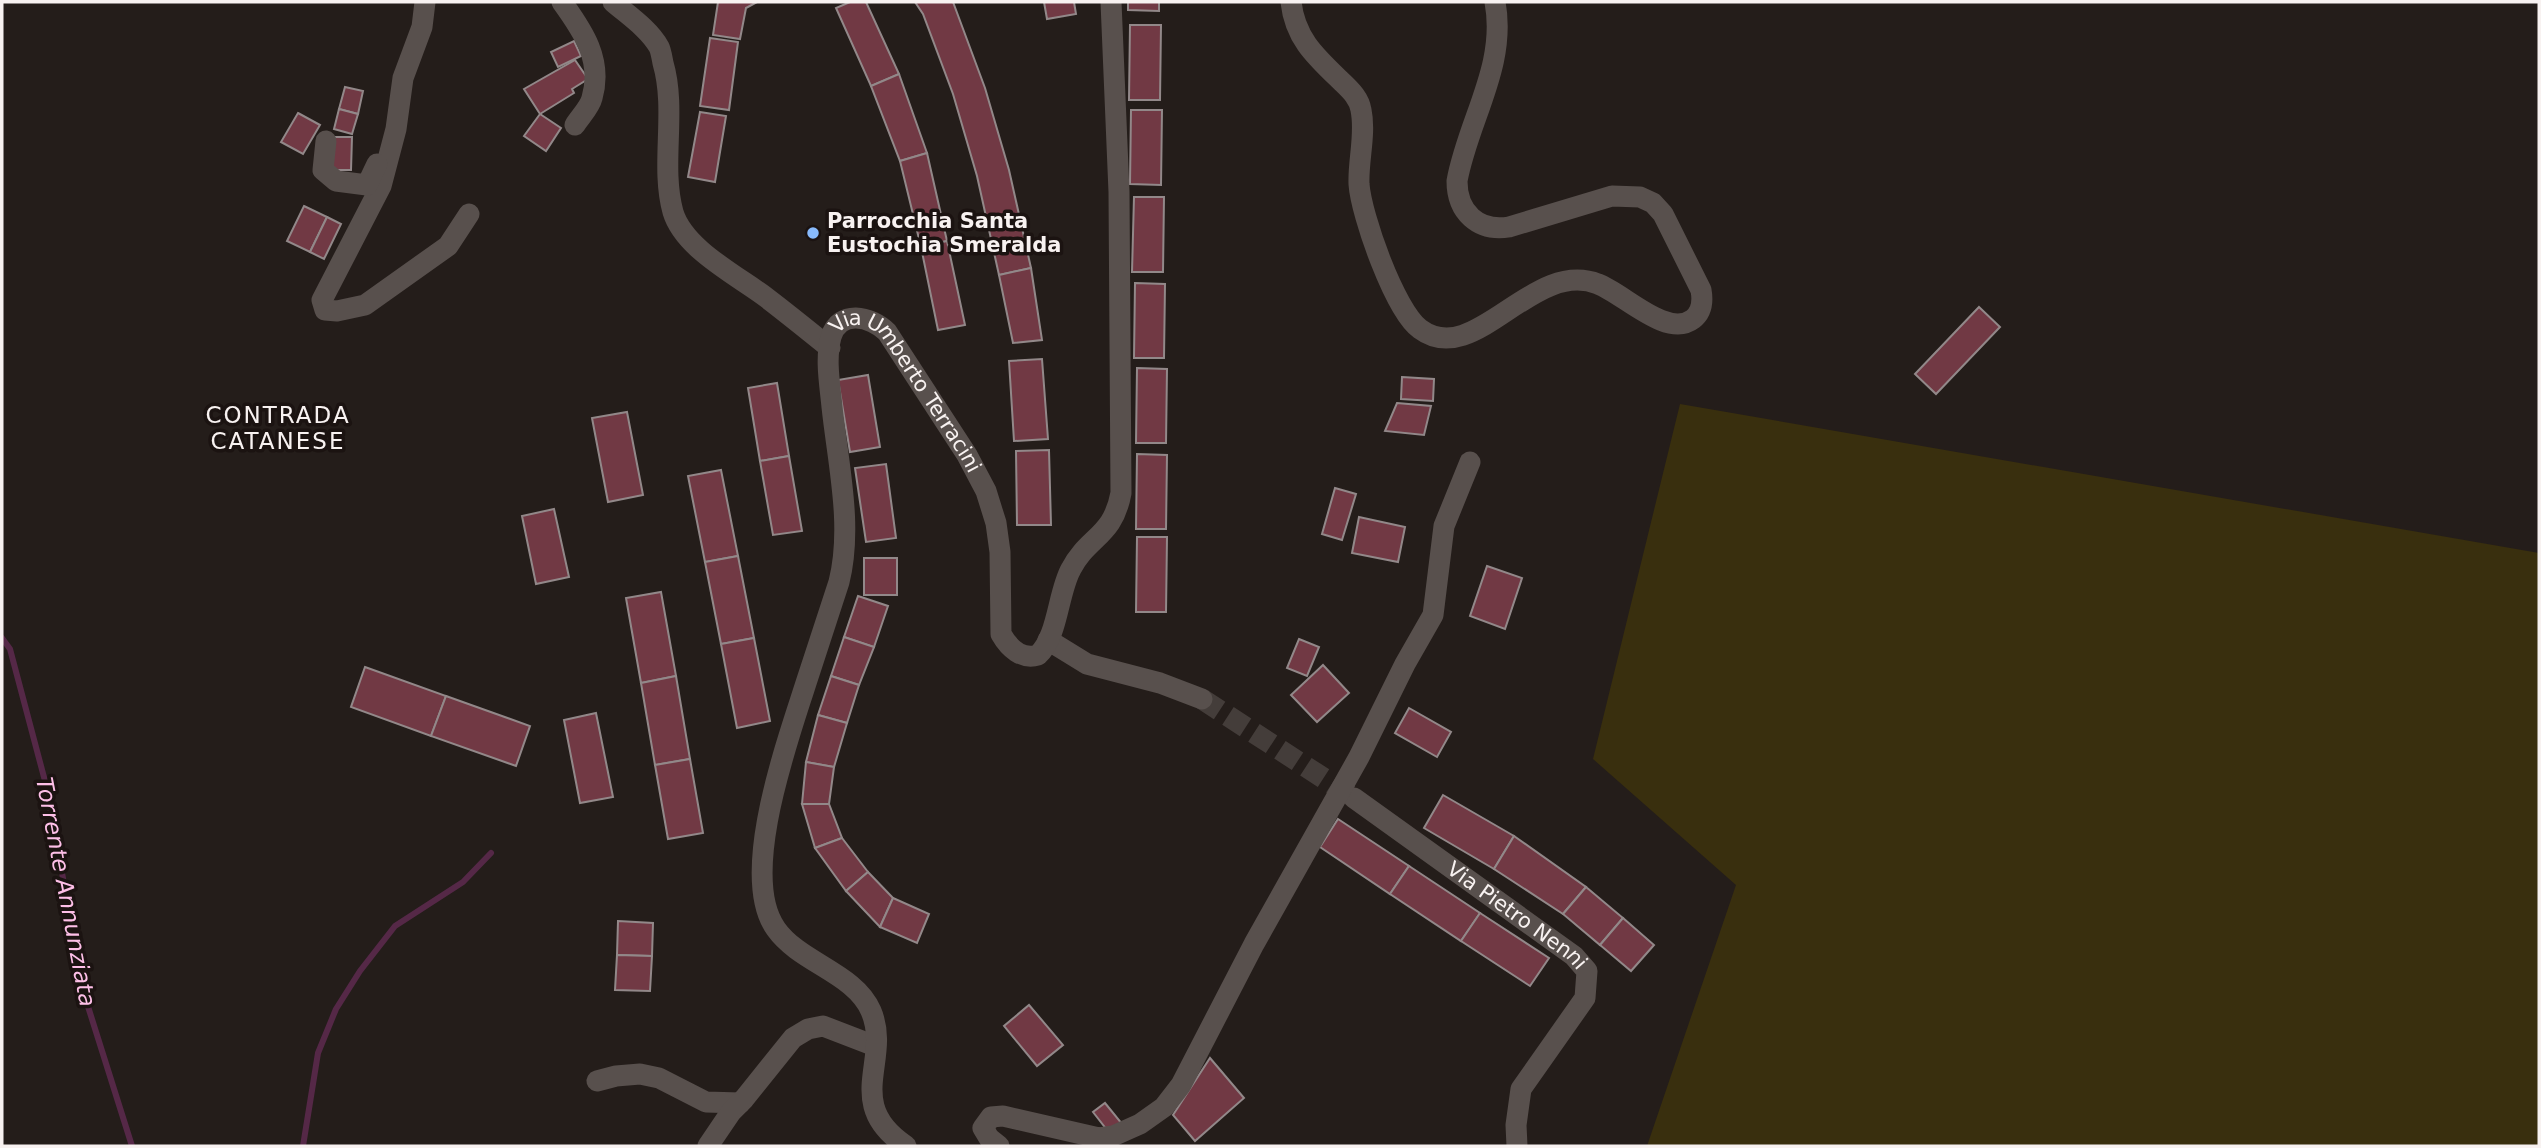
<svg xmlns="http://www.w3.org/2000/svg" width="2541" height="1148" font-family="'DejaVu Sans',sans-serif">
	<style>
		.green { fill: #392f0e }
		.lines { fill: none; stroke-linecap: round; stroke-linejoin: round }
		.stream { stroke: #552847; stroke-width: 6 }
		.building { fill: #713944; stroke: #928889; stroke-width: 2 }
		.minor-tunnel { stroke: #443d3a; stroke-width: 21; stroke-dasharray: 21 10; stroke-linecap: butt }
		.minor { stroke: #58504d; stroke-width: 21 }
		.poi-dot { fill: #88bafc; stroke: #1b1311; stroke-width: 2.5 }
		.labels { text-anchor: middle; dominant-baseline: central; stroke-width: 7; stroke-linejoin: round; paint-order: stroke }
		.poi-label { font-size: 21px; font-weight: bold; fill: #f8f2f1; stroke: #1b1311; text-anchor: start }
		.street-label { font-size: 21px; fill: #f8f2f1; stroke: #1b1311 }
		.neighbourhood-label { font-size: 23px; letter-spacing: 2px; fill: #f8f2f1; stroke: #1b1311 }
		.water-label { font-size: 23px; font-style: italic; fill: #fdbfe7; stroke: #1b1311 }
	</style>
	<rect width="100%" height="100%" fill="#241d1a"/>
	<!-- green -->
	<polygon class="green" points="1680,404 2539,553 2539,1146 1647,1146 1736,885 1593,759"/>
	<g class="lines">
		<!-- stream -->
		<g class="stream">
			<polyline points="2,638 10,649 45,781 85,997 132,1146"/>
			<polyline points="303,1146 318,1053 336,1009 360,971 395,926 463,882 491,853"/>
		</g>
	</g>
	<!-- building -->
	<g class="building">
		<polygon points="718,2 757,2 746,8 740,39 713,35"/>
		<polygon points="850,2 866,2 899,74 871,86 836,8"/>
		<polygon points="915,2 953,2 985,88 1009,170 1031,268 999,275 977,176 953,94 923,14"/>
		<polygon points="1044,2 1074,2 1076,14 1047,19"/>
		<polygon points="1128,2 1159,2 1159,11 1128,10"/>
		<polygon points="1130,25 1161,25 1160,100 1129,100"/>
		<polygon points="710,38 738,42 729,110 700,106"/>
		<polygon points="574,41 581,56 558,67 551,52"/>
		<polygon points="575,60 588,79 572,89 574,93 540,114 524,89"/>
		<polygon points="899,74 927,153 900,161 871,86"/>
		<polygon points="345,87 363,91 358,114 339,109"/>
		<polygon points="339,109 358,114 352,134 334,129"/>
		<polygon points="1131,110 1162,110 1161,185 1130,184"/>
		<polygon points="700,112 726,116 715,182 688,177"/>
		<polygon points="298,113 320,125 303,154 281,142"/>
		<polygon points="540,114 561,128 546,151 524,136"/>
		<polygon points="330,137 352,137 351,170 329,170"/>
		<polygon points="927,153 947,241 921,247 900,161"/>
		<polygon points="1134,197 1164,197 1163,272 1132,272"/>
		<polygon points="304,206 327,217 310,252 287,241"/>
		<polygon points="327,217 341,224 324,259 310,252"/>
		<polygon points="947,241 965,325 938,330 921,247"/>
		<polygon points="1031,268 1042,340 1013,343 999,275"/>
		<polygon points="1135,283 1165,284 1164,358 1134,358"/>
		<polygon points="1979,307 2000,327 1936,394 1915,374"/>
		<polygon points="1042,359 1048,439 1014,441 1009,361"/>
		<polygon points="1137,368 1167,369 1166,443 1136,443"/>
		<polygon points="868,375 880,447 850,452 838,380"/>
		<polygon points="1402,377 1434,379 1433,401 1401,399"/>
		<polygon points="777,383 789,456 760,461 748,388"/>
		<polygon points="1397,403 1431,406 1424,435 1385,431"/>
		<polygon points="627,412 643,495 608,502 592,418"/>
		<polygon points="1049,450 1051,525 1017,525 1016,451"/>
		<polygon points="1137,454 1167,455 1166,529 1136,529"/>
		<polygon points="789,456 802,531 773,535 760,461"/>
		<polygon points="886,464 896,538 866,542 855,468"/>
		<polygon points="721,470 738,556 705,562 688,476"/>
		<polygon points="1335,488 1356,494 1342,540 1322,534"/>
		<polygon points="554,509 569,577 536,584 522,516"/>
		<polygon points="1359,517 1405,527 1398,562 1352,553"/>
		<polygon points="1137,537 1167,537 1166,612 1136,612"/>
		<polygon points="738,556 754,638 721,644 705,562"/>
		<rect x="864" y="558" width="33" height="37"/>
		<polygon points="1487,566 1522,578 1505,629 1470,616"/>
		<polygon points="661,592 676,676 641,683 626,598"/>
		<polygon points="858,596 888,606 874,647 844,637"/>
		<polygon points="844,637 874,647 859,685 831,676"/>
		<polygon points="754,638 770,721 737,728 721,644"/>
		<polygon points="1299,639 1319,647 1307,676 1287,668"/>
		<polygon points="1323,665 1349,693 1317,722 1291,695"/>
		<polygon points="365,667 446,696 431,736 351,707"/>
		<polygon points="676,676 690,759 655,765 641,683"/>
		<polygon points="831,676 859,685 847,723 818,715"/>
		<polygon points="446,696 530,726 516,766 431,736"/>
		<polygon points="1409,708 1451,732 1437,757 1395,733"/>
		<polygon points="596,713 613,797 580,803 564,720"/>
		<polygon points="818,715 847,723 834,767 806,762"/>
		<polygon points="690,759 703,833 668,839 655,765"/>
		<polygon points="806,762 834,767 829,804 802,804"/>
		<polygon points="1443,795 1514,836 1494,869 1424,828"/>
		<polygon points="802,804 829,804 842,838 815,848"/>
		<polygon points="1338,819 1409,866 1390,894 1320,847"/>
		<polygon points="1514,836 1586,887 1563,914 1494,869"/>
		<polygon points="842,838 868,872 846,891 815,848"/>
		<polygon points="1409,866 1480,913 1461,941 1390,894"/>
		<polygon points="868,872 893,898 880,927 846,891"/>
		<polygon points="1586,887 1623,918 1600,945 1563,914"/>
		<polygon points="893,898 929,914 917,943 880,927"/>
		<polygon points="1480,913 1549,958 1530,986 1461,941"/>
		<polygon points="1623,918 1654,945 1631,971 1600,945"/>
		<polygon points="618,921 653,923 652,956 617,955"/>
		<polygon points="617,955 652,956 650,991 615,990"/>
		<polygon points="1029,1005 1063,1045 1037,1066 1004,1026"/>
		<polygon points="1210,1058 1244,1098 1195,1141 1173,1115"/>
		<polygon points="1105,1103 1123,1125 1111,1135 1093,1112"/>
	</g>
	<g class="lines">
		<!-- minor-tunnel -->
		<polyline class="minor-tunnel" points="1202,699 1354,798"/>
		<!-- minor -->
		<g class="minor">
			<polyline points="425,2 422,27 403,78 396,129 381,186 322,300 325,310 337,311 365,305 448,246 469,214"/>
			<path d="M562,2C583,31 603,60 592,98C590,107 580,117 575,125"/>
			<path d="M613,2C628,15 649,29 659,47C661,51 662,58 663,63C677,111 660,165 673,212C684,249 738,276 767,298C788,314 809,331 830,348"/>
			<path d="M1291,2C1295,38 1315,56 1340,80C1349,89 1359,97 1361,110C1366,134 1358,160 1359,184C1361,215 1395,311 1420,329C1475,370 1532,258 1598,284C1623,293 1667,339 1693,319C1702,312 1703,301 1701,290L1663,214L1653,203L1640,197L1612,196L1509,227C1478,232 1457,212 1457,181C1468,120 1507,66 1495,2"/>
			<polyline points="326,141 323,170 336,181 367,185 377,164"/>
			<polyline points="1048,640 1087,664 1160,683 1202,699"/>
			<path id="s1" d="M1354,798L1574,956L1587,971L1585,998L1521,1089L1516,1125L1517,1146"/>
			<polyline points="597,1081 616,1076 640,1074 659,1078 706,1102 740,1103"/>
			<polyline points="708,1146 731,1112 744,1099 793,1038 808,1029 823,1026 875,1046"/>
			<path id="s2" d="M906,1146C842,1103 892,1060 871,1011C855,973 800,963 776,929C738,876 788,740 806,683C817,650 828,616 839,582C853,526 838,464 832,407C830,385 825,359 831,337C839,309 871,316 887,332L967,455L986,491L996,523L1000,552L1001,634C1009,648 1022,660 1038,655C1058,637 1058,592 1071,569C1088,536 1113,537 1121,493L1119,192L1111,2"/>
			<polyline points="999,1146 989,1138 983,1128 991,1117 1003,1116 1099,1138 1113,1136 1140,1124 1164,1107 1181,1085 1254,944 1359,757 1405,664 1433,615 1444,526 1470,462"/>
		</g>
	</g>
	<!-- markers -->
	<circle class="poi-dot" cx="813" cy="233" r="7"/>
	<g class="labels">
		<!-- poi labels -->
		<g class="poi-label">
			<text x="827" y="221">Parrocchia Santa<tspan x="827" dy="24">Eustochia Smeralda</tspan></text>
		</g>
		<!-- street labels -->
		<g class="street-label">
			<text stroke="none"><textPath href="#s2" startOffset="1003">Via Umberto Terracini</textPath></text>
			<text stroke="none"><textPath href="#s1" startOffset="201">Via Pietro Nenni</textPath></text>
		</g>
		<!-- neighbourhood labels -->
		<g class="neighbourhood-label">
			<text x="278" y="415">CONTRADA<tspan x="278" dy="26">CATANESE</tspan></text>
		</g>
		<!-- water labels -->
		<g class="water-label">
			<text transform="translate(66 892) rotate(79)">Torrente Annunziata</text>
		</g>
	</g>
	<!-- border -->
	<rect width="2541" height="1148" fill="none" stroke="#f8f2f1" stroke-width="7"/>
</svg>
